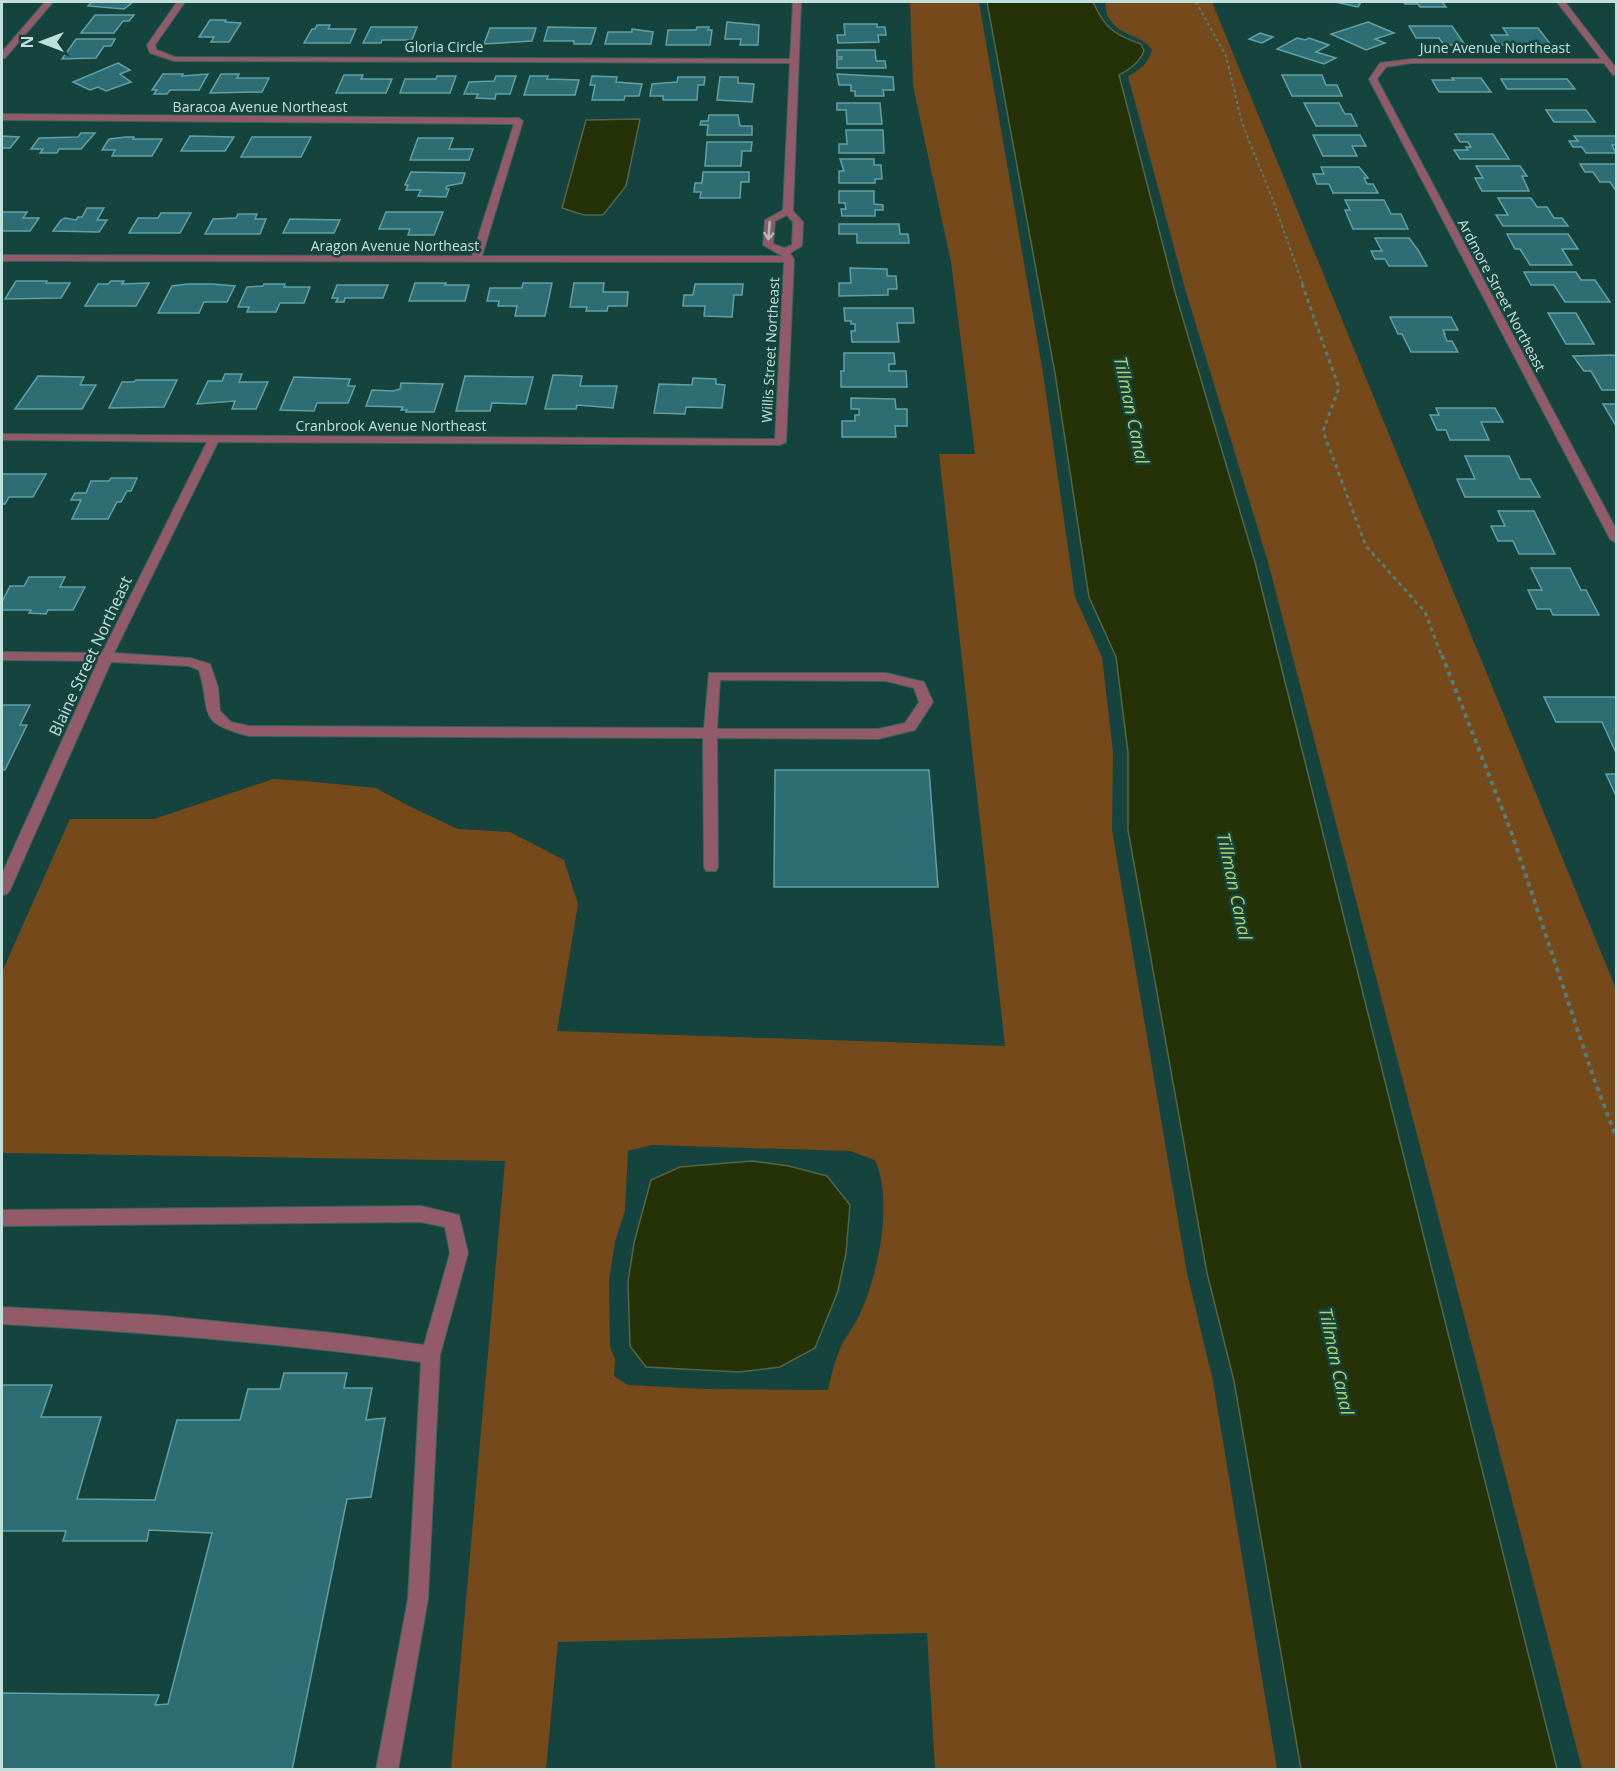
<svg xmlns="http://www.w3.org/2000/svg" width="1618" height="1771" font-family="'Open Sans',sans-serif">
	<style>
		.green { fill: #75491a; fill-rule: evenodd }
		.water { fill: #253106; stroke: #546646; stroke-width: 1.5 }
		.building { fill: #2d6d73; stroke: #62a0a6; stroke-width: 1.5 }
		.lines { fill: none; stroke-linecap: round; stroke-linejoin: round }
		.minor-casing { stroke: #38635d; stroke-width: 2 }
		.path-far2 { stroke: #557e78; stroke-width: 2; stroke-dasharray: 3 3; stroke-linecap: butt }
		.path-far1 { stroke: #557e78; stroke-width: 3; stroke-dasharray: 4 4; stroke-linecap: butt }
		.path { stroke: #557e78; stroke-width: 4; stroke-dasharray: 4.5 4.5; stroke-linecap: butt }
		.minor { fill: #935b69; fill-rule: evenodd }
		.oneway { stroke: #b4b8b9 }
		.labels { text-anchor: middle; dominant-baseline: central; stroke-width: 5; stroke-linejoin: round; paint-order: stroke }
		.far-street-label { font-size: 14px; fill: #c2e0db; stroke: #15443e }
		.street-label { font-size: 16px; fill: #c2e0db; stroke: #15443e }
		.water-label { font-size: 18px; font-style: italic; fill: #b2d268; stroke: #15443e }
	</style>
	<rect width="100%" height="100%" fill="#15443e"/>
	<!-- green -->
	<g class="green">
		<path d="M910,2H979L1043,373L1075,597L1102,657L1113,752L1112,830L1187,1273L1213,1381L1277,1769H935L927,1633L558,1642L546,1769H451L505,1161L2,1153V972L70,819H154L273,779L305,781L376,788L411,807L458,829L510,832L564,860L578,904L557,1031L1005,1046L939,454H975L951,262L913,86ZM652,1145L850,1151L875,1160C894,1202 878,1277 858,1318C852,1330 842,1341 838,1354C833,1366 831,1378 828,1390L706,1389L628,1385L614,1376L615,1359L610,1347L609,1281L615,1242L625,1210L628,1151Z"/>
		<path d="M1105,2H1212L1616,989V1769H1582L1268,562L1186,292L1128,76C1141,70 1148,63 1152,50C1144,36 1120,36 1110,20C1106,15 1106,7 1105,2Z"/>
	</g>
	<!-- water -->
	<g class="water">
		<path d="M987,2H1093C1104,27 1114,35 1141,44L1144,51C1139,63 1130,69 1119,75L1175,292L1255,562L1557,1769H1301L1234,1381L1207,1273L1128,830V752L1116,657L1089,597L1055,373Z"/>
		<polygon points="640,119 626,186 603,215 584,215 562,208 586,120"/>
		<polygon points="752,1161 789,1166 827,1176 850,1205 846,1253 838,1291 815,1348 780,1367 739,1372 646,1367 630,1346 628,1282 634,1243 651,1180 680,1167"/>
	</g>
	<!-- building -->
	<g class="building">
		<polygon points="92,2 133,2 124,9 88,6"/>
		<polygon points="1335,2 1361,2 1358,7"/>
		<polygon points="1403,2 1442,2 1446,7 1420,7 1418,4 1405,4"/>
		<polygon points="95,15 134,15 129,21 123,21 114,33 81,33"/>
		<polygon points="210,20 226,20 225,22 241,23 229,42 211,42 214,37 199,37"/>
		<polygon points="727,22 759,25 758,45 740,45 741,39 725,39"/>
		<polygon points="1368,22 1394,33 1375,39 1385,43 1366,50 1331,34"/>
		<polygon points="844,24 877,24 877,27 885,27 886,35 878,35 879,42 838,43 837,35 845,35"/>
		<polygon points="317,25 330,25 328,29 356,29 350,43 304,43 312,29 315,29"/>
		<polygon points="1409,26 1452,26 1465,45 1444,45 1439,38 1416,38"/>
		<polygon points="371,27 417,27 412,40 382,40 381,43 363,43"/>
		<polygon points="548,27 596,28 591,44 574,44 574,41 544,41"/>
		<polygon points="697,27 709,27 708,30 712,30 710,45 666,45 668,30 696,30"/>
		<polygon points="490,28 536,28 532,41 484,44"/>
		<polygon points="1503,28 1538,28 1551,45 1498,45 1491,35 1508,35"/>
		<polygon points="632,29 653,32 651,44 605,44 608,32 632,32"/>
		<polygon points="1260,33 1273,37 1262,43 1249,39"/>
		<polygon points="1297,38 1305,40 1309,38 1329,45 1316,52 1336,58 1324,64 1277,49"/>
		<polygon points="76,39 115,39 111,46 104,46 96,58 62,59"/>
		<polygon points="837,50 875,50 876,61 885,61 886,68 837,68 837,59 842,59 842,57 837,57"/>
		<polygon points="118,63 130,70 120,74 131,82 106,91 98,87 90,90 73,82"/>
		<polygon points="163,74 183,74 182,76 208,74 199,90 170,90 167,94 154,94 157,90 152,90"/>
		<polygon points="221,74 239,74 237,78 269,78 262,92 210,93"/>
		<polygon points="837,74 893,77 894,90 883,90 884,96 855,96 855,91 851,91 851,85 839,85"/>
		<polygon points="344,75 363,75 361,79 392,79 386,93 336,93"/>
		<polygon points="1282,75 1322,75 1326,85 1337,85 1342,96 1292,96"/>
		<polygon points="437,76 456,76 450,93 400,93 405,79 436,79"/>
		<polygon points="496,76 516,76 510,94 496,94 495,99 476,98 478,94 464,94 469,82 494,81"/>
		<polygon points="530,76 548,76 547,79 579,80 575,95 524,95"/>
		<polygon points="592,76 617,77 616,82 642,84 639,96 625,96 624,100 592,100 595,85 590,85"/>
		<polygon points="678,77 705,77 704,85 698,85 697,100 663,100 663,96 650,96 652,84 677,82"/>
		<polygon points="720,77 738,77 738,83 754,84 752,102 717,100"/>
		<polygon points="1452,78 1481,78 1491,92 1439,92 1432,80 1454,80"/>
		<polygon points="1501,79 1567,79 1575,89 1507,89"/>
		<polygon points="837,103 880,103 882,124 847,124 846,110 837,110"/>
		<polygon points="1304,103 1339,103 1345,114 1351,114 1357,126 1316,126"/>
		<polygon points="1546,110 1586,110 1595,122 1554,122"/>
		<polygon points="709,115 738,115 740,126 752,126 752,135 707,135 708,125 700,125 701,121 708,121"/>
		<polygon points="846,130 883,130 884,153 839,153 839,144 847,144"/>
		<polygon points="81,133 95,133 81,149 59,149 57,153 40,153 43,149 31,149 39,138 78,137"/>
		<polygon points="1455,134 1493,134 1509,159 1460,159 1454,150 1468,150 1466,147 1471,147 1468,142 1460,142"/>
		<polygon points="1313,135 1360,135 1366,146 1352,146 1357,156 1323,156"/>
		<polygon points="2,136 19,137 10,148 2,148"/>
		<polygon points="190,136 234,137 225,151 181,151"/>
		<polygon points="1574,136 1616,136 1616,145 1612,145 1616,153 1586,153 1582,147 1573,147 1569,141 1578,141"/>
		<polygon points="126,137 134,137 133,139 162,139 152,156 112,156 115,150 102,150 109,139"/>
		<polygon points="252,137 311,137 301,157 241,157"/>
		<polygon points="418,138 453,138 449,149 473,149 469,160 410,160"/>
		<polygon points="707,142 752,142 751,151 742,151 741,166 705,166"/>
		<polygon points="840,159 874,159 874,165 881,165 882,179 875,179 875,183 839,183 839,171 844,171"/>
		<polygon points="1580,164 1616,164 1616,191 1610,182 1600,182 1593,172 1585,172"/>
		<polygon points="1476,166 1520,166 1527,176 1522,176 1529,191 1482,191 1475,178 1483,178"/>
		<polygon points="1321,167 1359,167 1368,178 1364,178 1367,184 1373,184 1378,193 1333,193 1329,184 1317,184 1313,174 1324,174"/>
		<polygon points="411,172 465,173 462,183 447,186 446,189 449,189 446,197 418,196 421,190 406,190 408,185 405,185"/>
		<polygon points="703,172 749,172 749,182 741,182 740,198 700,198 701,192 694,192 695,183 702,183"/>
		<polygon points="839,191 874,191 874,204 883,205 883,210 875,210 875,216 842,216 841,209 846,209 845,203 839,203"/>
		<polygon points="1498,198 1531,198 1537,207 1547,207 1554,218 1562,218 1568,226 1503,226 1496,215 1508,215"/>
		<polygon points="1345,200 1384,200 1391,214 1401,214 1408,229 1353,229 1345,210 1350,210"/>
		<polygon points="87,208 104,208 97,220 107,220 99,232 53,231 61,220 65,218 76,220 78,217 82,217"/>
		<polygon points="2,212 27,212 23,218 39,218 30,231 2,231"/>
		<polygon points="386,212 443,212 434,235 408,235 410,229 379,229"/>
		<polygon points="161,213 191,213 180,233 129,233 138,218 158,218"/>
		<polygon points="238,214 257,214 255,219 266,219 260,234 205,234 213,219 236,218"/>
		<polygon points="290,219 340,220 334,233 283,233"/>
		<polygon points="839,224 899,224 900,234 908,234 909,243 857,243 857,234 839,234"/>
		<polygon points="1507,234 1568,234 1578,249 1562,249 1572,265 1530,265 1520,249 1515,249"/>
		<polygon points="1375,238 1409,238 1418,250 1427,266 1389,266 1385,259 1375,259 1371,251 1382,251"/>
		<polygon points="850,268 887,269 887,276 896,276 897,289 888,289 888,295 839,296 839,283 851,283"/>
		<polygon points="1524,272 1576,272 1581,280 1595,280 1610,302 1565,302 1554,285 1531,285"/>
		<polygon points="16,281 47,281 46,283 70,283 61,298 5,299"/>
		<polygon points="111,281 124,281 122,284 149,283 136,306 85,306 98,284 108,284"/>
		<polygon points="415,283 446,283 445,285 469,285 465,301 409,301"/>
		<polygon points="523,283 552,283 545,316 515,316 517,306 498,306 499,301 487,301 490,288 522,288"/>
		<polygon points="574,283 604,283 603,292 628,292 627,306 608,306 607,311 586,311 587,307 570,307"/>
		<polygon points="188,284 212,284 235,286 227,302 204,302 199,313 158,313 172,286"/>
		<polygon points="264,284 285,284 284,287 310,287 304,303 280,303 276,312 247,312 249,307 238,307 247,287 263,286"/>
		<polygon points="695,284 743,284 742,295 734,295 732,317 704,316 705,306 683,306 684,295 693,295"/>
		<polygon points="337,285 388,285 383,298 345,298 344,302 336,302 338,298 332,298"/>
		<polygon points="844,308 913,308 914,323 897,323 899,342 852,342 851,331 855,331 855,324 851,324 851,321 845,321"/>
		<polygon points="1548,313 1576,313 1594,344 1566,344"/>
		<polygon points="1390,317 1451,317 1458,330 1443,330 1445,334 1444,334 1447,341 1452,341 1458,352 1411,352 1402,334 1398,334"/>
		<polygon points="844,353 894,353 895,364 889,364 889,371 906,371 907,387 841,387 841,371 844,371"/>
		<polygon points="1614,355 1616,357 1616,390 1602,390 1591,371 1584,371 1573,356"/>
		<polygon points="225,374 242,374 239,382 268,382 256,409 232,409 235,401 197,404 208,381 222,381"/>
		<polygon points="553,375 582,376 580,386 617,386 613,408 577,405 576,409 545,409"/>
		<polygon points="38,376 84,377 80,385 96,385 82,409 15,409"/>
		<polygon points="465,376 533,377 526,404 492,403 490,411 456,411"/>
		<polygon points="294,377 350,379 348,386 355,386 348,403 317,403 314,411 280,410"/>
		<polygon points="693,378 716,379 716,384 725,385 722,408 686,407 685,414 654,413 659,384 692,385"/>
		<polygon points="136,380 177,380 164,407 109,408 122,382 134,382"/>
		<polygon points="401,383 443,384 434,412 406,412 407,410 401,410 403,407 366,406 372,390 393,391 400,389"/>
		<polygon points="851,398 895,399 896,409 907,409 907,426 895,426 896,437 842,437 842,421 855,421 855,415 859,415 859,409 851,409"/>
		<polygon points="1603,404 1616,404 1616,426"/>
		<polygon points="1436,408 1495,408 1503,422 1481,422 1489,440 1450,440 1446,430 1437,430 1430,415 1439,415"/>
		<polygon points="1465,456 1509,456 1520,479 1530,479 1540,497 1465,497 1457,479 1475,479"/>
		<polygon points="2,474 46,474 33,497 9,497 5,504 2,504"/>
		<polygon points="111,478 137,478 131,491 127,491 121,502 117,502 108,519 72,519 81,500 71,500 75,493 86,493 91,481 109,481"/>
		<polygon points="1498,511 1534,511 1555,554 1519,554 1513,541 1498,541 1491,526 1505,526"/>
		<polygon points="1531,568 1570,568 1581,590 1586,590 1599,615 1553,615 1550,609 1537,609 1528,590 1542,590"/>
		<polygon points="29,577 65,577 60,587 85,587 73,610 48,610 46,614 29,613 31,610 2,610 2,602 10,586 24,586"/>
		<polygon points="1544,697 1616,697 1616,753 1602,722 1556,722"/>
		<polygon points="2,705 30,705 20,725 27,725 5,770 2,770"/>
		<polygon points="775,770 929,770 938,887 774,887"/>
		<polygon points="1606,774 1616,774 1616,796"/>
		<polygon points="284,1373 347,1373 344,1388 372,1388 366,1420 385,1418 371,1497 347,1499 292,1770 2,1770 2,1693 159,1695 155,1705 168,1704 212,1533 149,1530 147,1541 63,1541 66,1531 2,1531 2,1385 52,1385 41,1417 101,1417 77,1499 155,1500 177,1420 240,1420 248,1389 280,1389"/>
	</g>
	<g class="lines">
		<!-- minor casing -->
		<g class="minor-casing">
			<g id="minor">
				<polygon points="45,2 53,2 5,58 2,58 2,52"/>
				<path d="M177,2H185L155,45L157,50L175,57L790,59L793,2H801L793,211L803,222L802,246L790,253L794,259L786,442L780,445L218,442L114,653L190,658L210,664L218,687L220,711L231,722L249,726L704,728L709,673H886L924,682L933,702L915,730L878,739L717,738L718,867L716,871H706L704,867L703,738L249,736C195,722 212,714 199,670L189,666L111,662L10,890L7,894L2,895V874L98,661L2,660V652L102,653L207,442L2,440V434L775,439L784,262L2,261V255L472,256L514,124L2,120V114L519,118L523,121L482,256H782L763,245L765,220L783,210L790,63L174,61L150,53L147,45ZM787,215L793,222L792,245L784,248L773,244L775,221ZM720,680L886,681L914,688L919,702L905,723L878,729H717Z"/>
				<polygon points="1557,2 1565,2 1616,68 1616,75 1613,75 1604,63 1412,63 1386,67 1377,79 1616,529 1616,543 1610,539 1369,79 1380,63 1412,59 1601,59"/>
				<path d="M421,1206L459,1215L468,1253L440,1355L428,1599L398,1770H376L408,1599L421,1362C282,1343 142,1332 2,1324V1307L154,1315L343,1334L424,1345L450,1253L445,1227L421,1222L2,1226V1210Z"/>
			</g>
		</g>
		<!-- path-far2 -->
		<polyline class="path-far2" points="1196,2 1226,56 1242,123 1274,203 1303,285"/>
		<!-- path-far1 -->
		<polyline class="path-far1" points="1302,284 1339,388 1323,431 1366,546 1425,612 1442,657"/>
		<!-- path -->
		<polyline class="path" points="1442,655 1512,834 1593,1076 1616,1137"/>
		<!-- minor -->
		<use href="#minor" class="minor"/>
	</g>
	<!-- one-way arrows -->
	<defs><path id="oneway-shaft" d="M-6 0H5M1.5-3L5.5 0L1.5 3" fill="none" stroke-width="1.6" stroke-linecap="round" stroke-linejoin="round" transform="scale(1.5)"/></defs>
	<use class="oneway" href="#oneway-shaft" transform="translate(769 231) rotate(94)"/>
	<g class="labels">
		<!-- far-street labels -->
		<g class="far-street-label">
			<text x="444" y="46">Gloria Circle</text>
			<text x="1495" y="47">June Avenue Northeast</text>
			<text x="260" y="106">Baracoa Avenue Northeast</text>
			<text x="395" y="245">Aragon Avenue Northeast</text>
			<text transform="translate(1502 295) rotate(62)">Ardmore Street Northeast</text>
			<text transform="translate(770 350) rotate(-87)">Willis Street Northeast</text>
			<text x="391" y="425">Cranbrook Avenue Northeast</text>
		</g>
		<!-- street labels -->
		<g class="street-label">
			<text transform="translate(90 656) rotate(-65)">Blaine Street Northeast</text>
		</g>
		<!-- water labels -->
		<g class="water-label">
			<text transform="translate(1132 410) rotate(78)">Tillman Canal</text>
			<text transform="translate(1235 886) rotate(78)">Tillman Canal</text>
			<text transform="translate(1337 1361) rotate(78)">Tillman Canal</text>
		</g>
	</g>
	<!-- border -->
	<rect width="1618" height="1771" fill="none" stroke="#c2e0db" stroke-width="6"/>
	<!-- north arrow -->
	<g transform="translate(42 42) rotate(270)" stroke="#15443e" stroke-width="4.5" paint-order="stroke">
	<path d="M0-4.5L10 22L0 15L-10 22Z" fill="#c2e0db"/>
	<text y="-9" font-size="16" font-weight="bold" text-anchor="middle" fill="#c2e0db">N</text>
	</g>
</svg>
